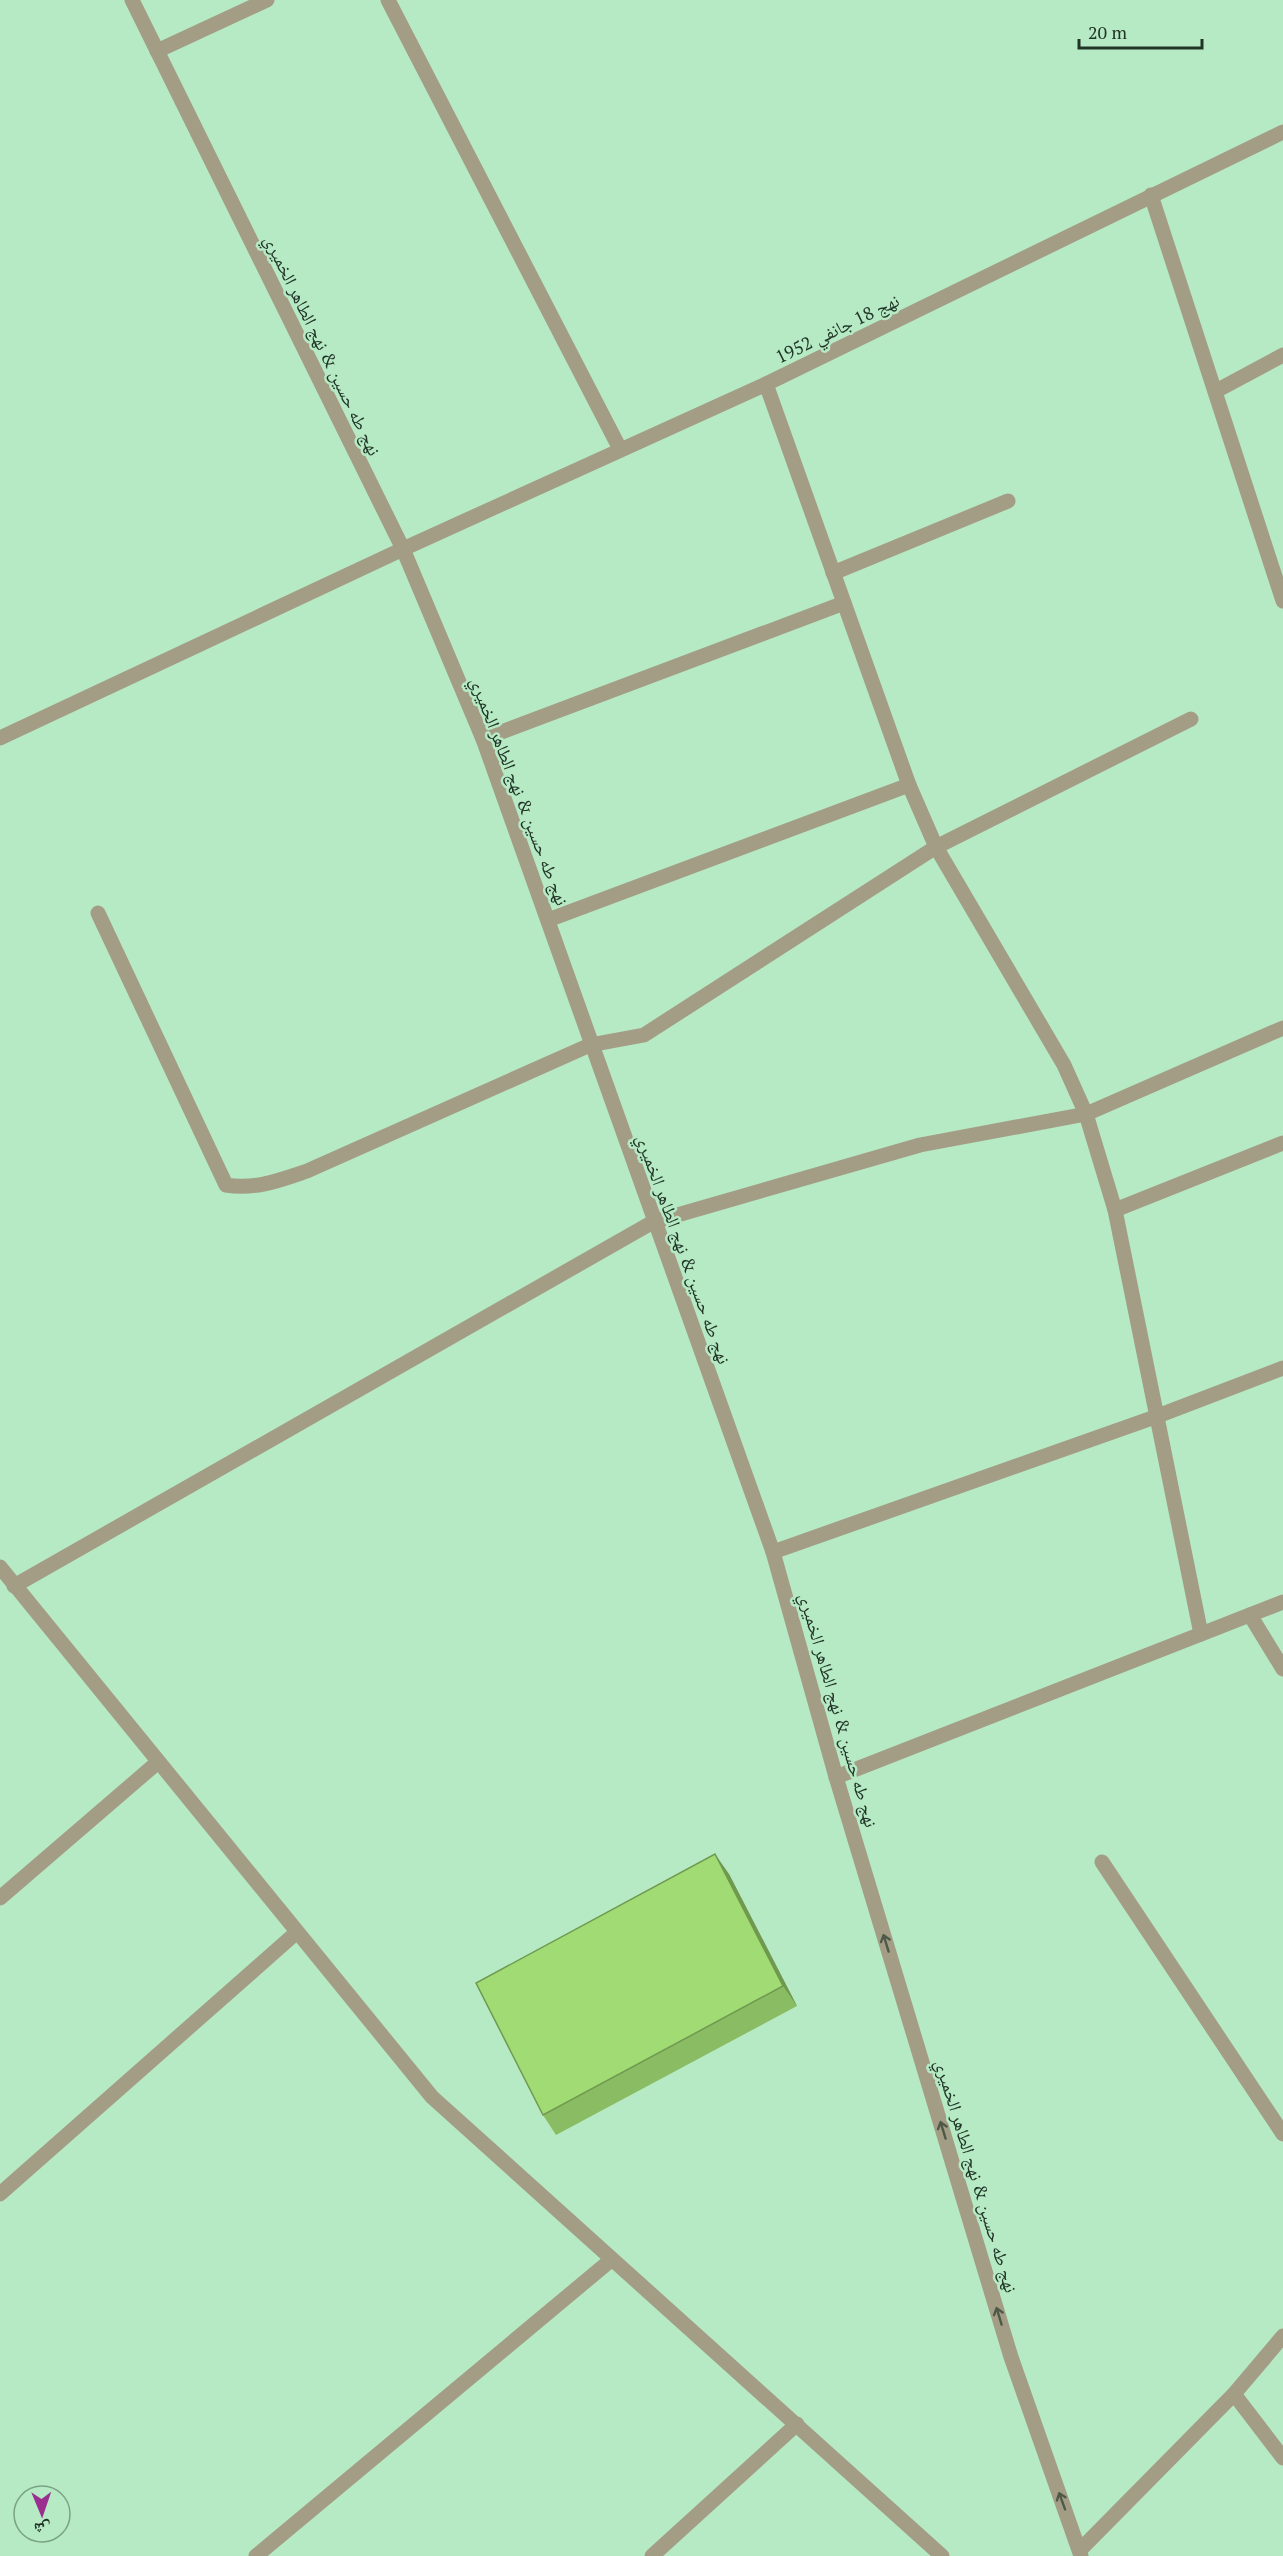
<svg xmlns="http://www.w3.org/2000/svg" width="1283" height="2556" font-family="'PT Serif','Noto Naskh Arabic',serif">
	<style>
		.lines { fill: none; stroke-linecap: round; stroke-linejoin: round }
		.minor { stroke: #a49d86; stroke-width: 15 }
		.wall { fill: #8abc63 }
		.shaded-wall { fill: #709950 }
		.building { fill: #a0db73; stroke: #709950; stroke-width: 1.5 }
		.oneway { stroke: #4f5948 }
		.labels { text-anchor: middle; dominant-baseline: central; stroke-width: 5; stroke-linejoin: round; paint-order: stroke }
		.street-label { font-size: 18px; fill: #213527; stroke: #b6eac4 }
	</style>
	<rect width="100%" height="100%" fill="#b6eac4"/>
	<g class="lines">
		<!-- minor -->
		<g class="minor">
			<polyline points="132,0 403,549 483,739 773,1552 836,1777 1011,2357 1081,2556"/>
			<polyline points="388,0 620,449"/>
			<polyline points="157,51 267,0"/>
			<polyline points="1151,195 1283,601"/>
			<polyline points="766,384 909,785 936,847 1064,1065 1086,1114 1115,1210 1201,1634"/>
			<polyline points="1216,391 1283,355"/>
			<polyline points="833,573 1008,501"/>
			<polyline points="0,738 403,549 766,384 1283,132"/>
			<polyline points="483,739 844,603"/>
			<path d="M98,913L226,1185C255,1190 280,1180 307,1171L590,1045L644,1035L936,847L1191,719"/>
			<polyline points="548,920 909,785"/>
			<polyline points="1115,1210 1283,1143"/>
			<polyline points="773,1552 1155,1417 1283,1368"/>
			<polyline points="0,1567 432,2097 942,2556"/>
			<polyline points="14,1586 653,1222 920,1145 1086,1114 1283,1028"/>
			<polyline points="1250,1615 1283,1669"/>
			<polyline points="836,1777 1283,1602"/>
			<polyline points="1102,1862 1283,2134"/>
			<polyline points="0,1898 158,1762"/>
			<polyline points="0,2194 297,1932"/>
			<polyline points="1234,2394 1283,2458"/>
			<polyline points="1080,2550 1234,2394 1283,2336"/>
			<polyline points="256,2556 611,2260"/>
			<polyline points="652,2556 797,2424"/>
		</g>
	</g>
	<!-- wall -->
	<polygon class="wall" points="729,1874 797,2006 556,2135 543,2115"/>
	<!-- shaded-wall -->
	<polygon class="shaded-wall" points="715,1854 729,1874 797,2006 783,1986"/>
	<!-- building -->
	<polygon class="building" points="715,1854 783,1986 543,2115 476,1983"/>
	<!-- one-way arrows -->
	<defs><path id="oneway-shaft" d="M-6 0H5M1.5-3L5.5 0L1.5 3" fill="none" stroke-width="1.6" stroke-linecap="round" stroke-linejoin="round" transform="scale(1.5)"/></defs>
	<g class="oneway">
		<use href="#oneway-shaft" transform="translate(886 1943) rotate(-107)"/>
		<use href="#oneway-shaft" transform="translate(943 2130) rotate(-107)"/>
		<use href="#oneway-shaft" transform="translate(999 2316) rotate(-107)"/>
		<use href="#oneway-shaft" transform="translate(1062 2501) rotate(-110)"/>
	</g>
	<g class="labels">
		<!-- street labels -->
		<g class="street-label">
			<text transform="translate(837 328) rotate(-26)">نهج 18 جانفي 1952</text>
			<text transform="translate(323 345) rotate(64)">نهج طه حسين &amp; نهج الطاهر الخميري</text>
			<text transform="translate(520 791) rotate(69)">نهج طه حسين &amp; نهج الطاهر الخميري</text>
			<text transform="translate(684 1249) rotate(70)">نهج طه حسين &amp; نهج الطاهر الخميري</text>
			<text transform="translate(839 1710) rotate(74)">نهج طه حسين &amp; نهج الطاهر الخميري</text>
			<text transform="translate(977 2176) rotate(73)">نهج طه حسين &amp; نهج الطاهر الخميري</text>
		</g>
	</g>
	<!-- north arrow -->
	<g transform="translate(42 2514) rotate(178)"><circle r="28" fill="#b6eac4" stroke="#7aa285" stroke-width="1.5"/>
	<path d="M0-4.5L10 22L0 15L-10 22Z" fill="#9b2f8f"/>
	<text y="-9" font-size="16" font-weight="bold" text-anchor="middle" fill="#213527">ش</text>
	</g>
	<!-- scale -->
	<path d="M1079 39v9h123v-9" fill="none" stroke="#213527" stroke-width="3"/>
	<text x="1088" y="39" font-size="18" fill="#213527" stroke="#b6eac4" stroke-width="4.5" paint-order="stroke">20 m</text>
</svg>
